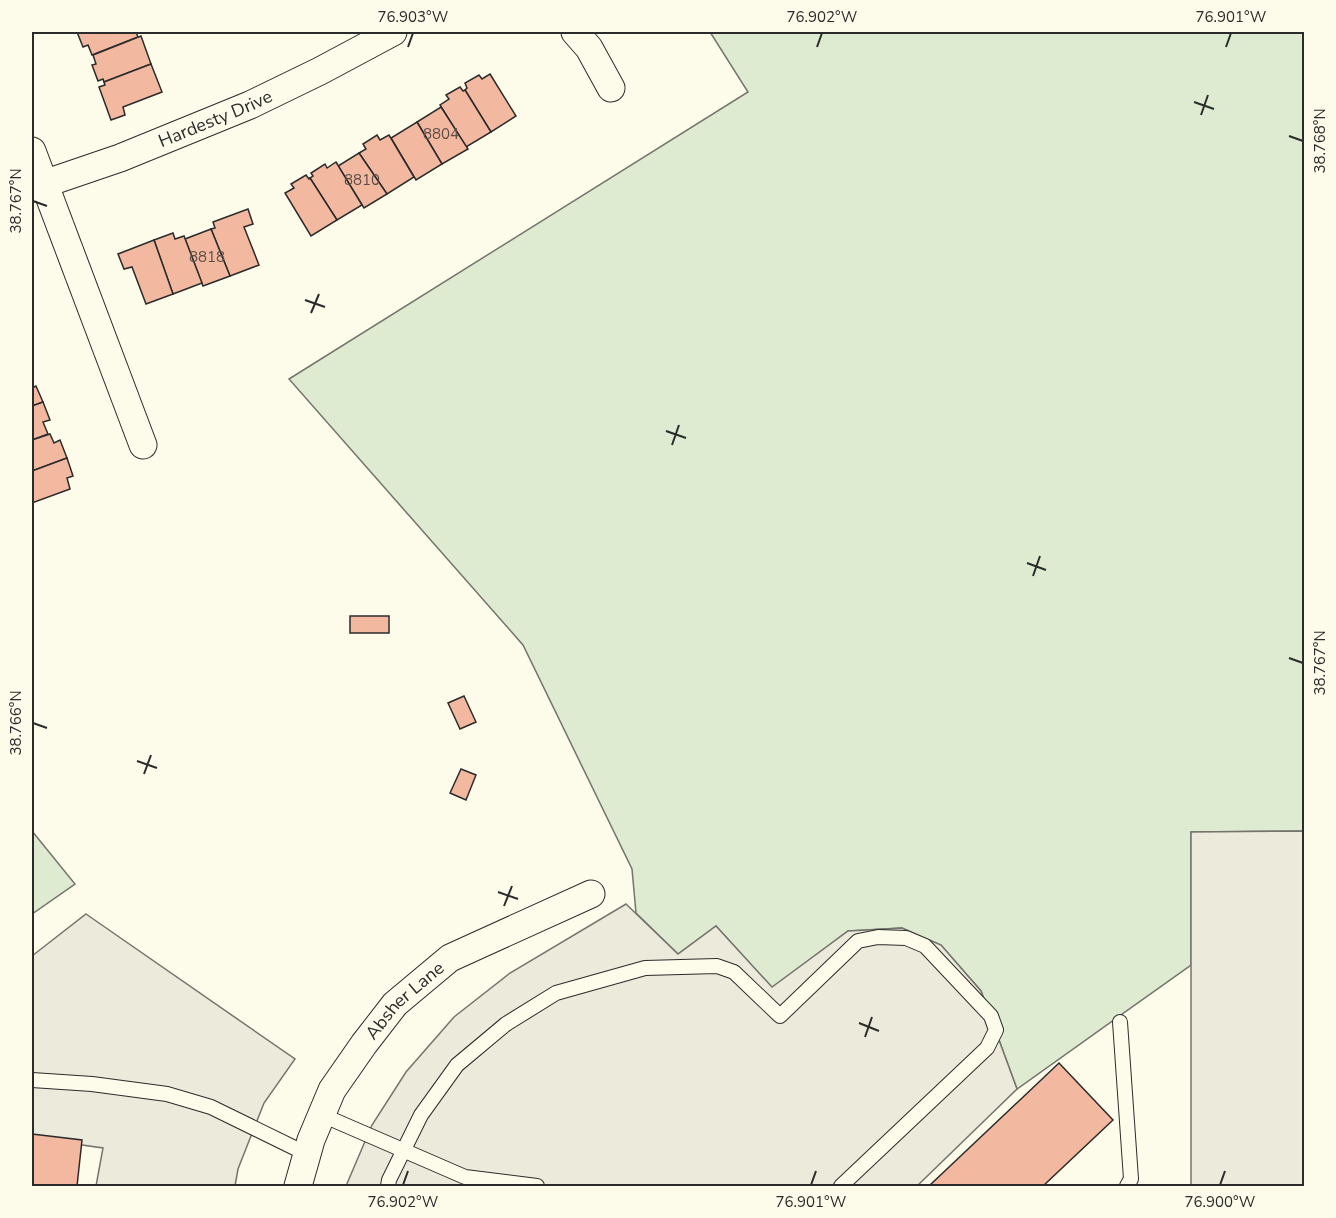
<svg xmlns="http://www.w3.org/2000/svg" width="1336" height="1218" font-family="'Nunito Sans',sans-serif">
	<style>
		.green { fill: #deebd1; stroke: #74746e; stroke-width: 1.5 }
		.parking { fill: #eceadb; stroke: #74746e; stroke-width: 1.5 }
		.building { fill: #f2b8a0; stroke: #2b2b2b; stroke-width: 1.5 }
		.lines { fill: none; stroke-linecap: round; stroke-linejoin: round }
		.service-casing { stroke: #2b2b2b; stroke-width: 16 }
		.minor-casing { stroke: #2b2b2b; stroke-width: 29 }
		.service { stroke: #fdfbea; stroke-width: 14 }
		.minor { stroke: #fdfbea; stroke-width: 27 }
		.ticks { fill: none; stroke: #2b2b2b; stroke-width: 2 }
		.labels { text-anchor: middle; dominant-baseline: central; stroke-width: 4.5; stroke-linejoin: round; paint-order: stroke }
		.number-label { font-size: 15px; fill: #5d4e48 }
		.street-label { font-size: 18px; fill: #2b2b2b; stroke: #fdfbea }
		.neatline { fill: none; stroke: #2b2b2b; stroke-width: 2 }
		.ticks-label { font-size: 15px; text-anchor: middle; fill: #2b2b2b }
	</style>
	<rect width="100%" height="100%" fill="#fdfbea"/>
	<!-- green -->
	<g class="green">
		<polygon points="710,32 1304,32 1304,831 1191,832 1191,965 1017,1089 981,991 941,945 902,928 848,931 772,988 716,926 678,954 636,913 632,869 523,645 289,379 748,92"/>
		<polygon points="32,831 75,884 32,914"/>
	</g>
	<!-- parking -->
	<g class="parking">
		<polygon points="1304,831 1304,1186 1191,1186 1191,832"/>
		<polygon points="626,904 678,954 716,926 772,987 848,931 902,928 941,945 981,991 1017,1089 917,1186 346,1186 372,1125 406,1072 454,1017 510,973"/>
		<polygon points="86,914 295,1059 264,1103 238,1169 235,1186 96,1186 103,1148 32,1138 32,956"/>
	</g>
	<!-- building -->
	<g class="building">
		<polygon points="77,32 136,32 138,37 92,55 88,45 83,47"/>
		<polygon points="141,36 151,64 104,82 103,79 98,81 92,65 96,64 93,55"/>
		<polygon points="151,64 162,92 123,107 125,115 111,120 99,87 105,85 104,82"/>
		<polygon points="490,74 516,116 491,132 465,90 467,88 465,83 479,75 482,79"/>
		<polygon points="460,87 463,91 465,90 491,132 466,147 440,105 449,99 446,95"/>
		<polygon points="441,107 468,149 442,164 417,122"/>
		<polygon points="417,122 442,164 416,180 391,138"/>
		<polygon points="377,135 380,140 389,135 414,177 387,194 359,153 366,149 363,144"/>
		<polygon points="359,153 387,194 364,208 338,166"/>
		<polygon points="336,162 362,205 337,220 310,178 313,176 311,173 325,164 327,168"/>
		<polygon points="306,175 309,179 310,178 337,220 311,236 285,193 294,188 291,184"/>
		<polygon points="248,209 253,224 244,227 259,265 230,276 211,229 215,228 213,222"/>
		<polygon points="211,229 230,276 203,286 185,239"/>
		<polygon points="173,233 175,239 184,236 202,283 173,294 154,240"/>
		<polygon points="154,240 173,294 146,304 132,267 124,269 118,254"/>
		<polygon points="36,386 43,402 32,406 32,388"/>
		<polygon points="43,402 50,420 43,422 48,434 32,440 32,406"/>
		<polygon points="50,434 54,443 60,440 67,458 32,471 32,440"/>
		<polygon points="67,458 73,476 67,478 70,489 32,503 32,471"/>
		<rect x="350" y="616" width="39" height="17"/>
		<polygon points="464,696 476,722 460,729 448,703"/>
		<polygon points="461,769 476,775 466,800 450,793"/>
		<polygon points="1059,1063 1113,1120 1043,1186 929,1186"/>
		<polygon points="32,1134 82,1140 77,1186 32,1186"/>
	</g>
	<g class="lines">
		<!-- service casing -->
		<g class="service-casing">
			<g id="service">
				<polyline points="1120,1022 1131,1179 1127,1186"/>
				<polyline points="32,1080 92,1084 167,1094 211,1107 307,1154"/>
				<polyline points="322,1115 465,1177 537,1186"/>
				<polyline points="388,1186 389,1180 421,1115 457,1065 506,1024 556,993 645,968 717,966 734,972 780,1016 858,941 878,937 906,938 925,946 991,1016 996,1030 987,1048 841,1186"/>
			</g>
		</g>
		<!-- minor casing -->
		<g class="minor-casing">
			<g id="minor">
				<polyline points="575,32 589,48 611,88"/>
				<polyline points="32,151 143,445"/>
				<path id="s1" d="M32,188L120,158L250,105L320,71L393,32"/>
				<path id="s2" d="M298,1186L311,1140L332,1090L364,1044L395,1004L450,958L591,894"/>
			</g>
		</g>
		<!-- service -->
		<use href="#service" class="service"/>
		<!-- minor -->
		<use href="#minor" class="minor"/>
	</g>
	<!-- ticks -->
	<path class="ticks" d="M408,47L413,33M817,47L822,33M1226,47L1231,33M1194,102L1214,109M1201,115L1208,95M1289,136L1303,141M33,201L47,206M305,300L325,307M311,313L319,294M666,431L686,438M672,445L679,425M1027,563L1046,570M1033,576L1040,556M1289,658L1303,663M33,723L47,728M137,761L157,768M144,774L151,755M498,892L518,899M504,906L512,886M859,1023L879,1031M865,1037L872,1017M403,1185L408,1171M811,1185L816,1171M1220,1185L1225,1171"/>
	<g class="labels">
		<!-- number labels -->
		<g class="number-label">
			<text x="441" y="134">8804</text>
			<text x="362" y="180">8810</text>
			<text x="207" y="257">8818</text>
		</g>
		<!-- street labels -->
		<g class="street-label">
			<text stroke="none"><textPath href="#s1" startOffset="196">Hardesty Drive</textPath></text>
			<text stroke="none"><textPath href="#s2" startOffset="218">Absher Lane</textPath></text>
		</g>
	</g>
	<!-- border -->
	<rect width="1336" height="1218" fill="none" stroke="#fdfbea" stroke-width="66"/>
	<rect x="33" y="33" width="1270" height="1152" class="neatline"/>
	<g class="ticks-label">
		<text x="413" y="22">76.903°W</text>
		<text x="822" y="22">76.902°W</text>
		<text x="1231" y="22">76.901°W</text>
		<text transform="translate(1320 141) rotate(-90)" y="5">38.768°N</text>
		<text transform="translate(16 201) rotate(-90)" y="5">38.767°N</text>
		<text transform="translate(1320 663) rotate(-90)" y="5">38.767°N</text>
		<text transform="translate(16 723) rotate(-90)" y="5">38.766°N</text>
		<text x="403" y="1207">76.902°W</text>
		<text x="811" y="1207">76.901°W</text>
		<text x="1220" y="1207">76.900°W</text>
	</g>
</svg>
